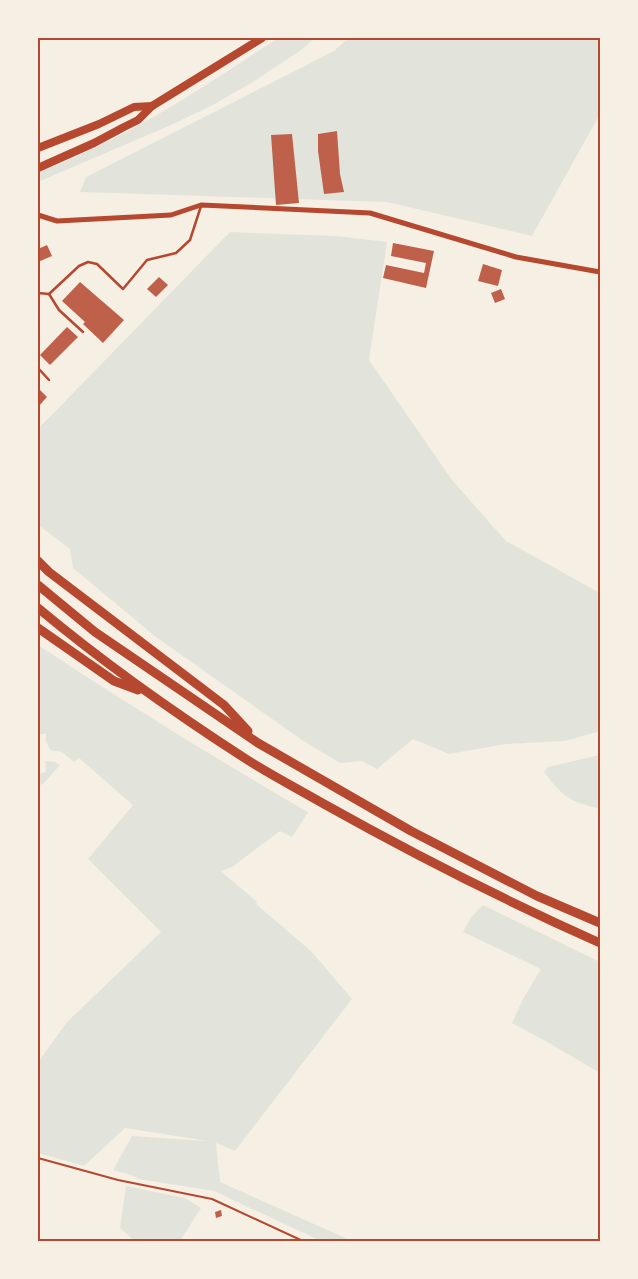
<svg xmlns="http://www.w3.org/2000/svg" width="638" height="1279" font-family="'Fira Sans Condensed',sans-serif">
	<style>
		.green { fill: #e2e4dc }
		.building { fill: #bf614a }
		.lines { fill: none; stroke-linecap: round; stroke-linejoin: round }
		.path { stroke: #b5482f; stroke-width: 2 }
		.service { stroke: #b5482f; stroke-width: 2.5 }
		.minor { stroke: #b5482f; stroke-width: 5 }
		.primary { stroke: #b5482f; stroke-width: 8 }
		.trunk { stroke: #b5482f; stroke-width: 9 }
		.neatline { fill: none; stroke: #b5482f; stroke-width: 2 }
	</style>
	<rect width="100%" height="100%" fill="#f6efe4"/>
	<!-- green -->
	<g class="green">
		<path d="M278,38H315L301,50L253,82L211,106L171,125L38,182V172C124,141 202,88 278,38Z"/>
		<polygon points="348,38 600,38 600,114 532,236 387,202 80,192 86,177 334,51"/>
		<polygon points="230,232 336,236 387,242 369,360 452,480 506,541 600,593 600,731 565,741 506,744 449,754 413,739 377,769 362,761 340,763 302,740 156,637 73,568 70,549 38,525 38,429"/>
		<path d="M38,645C126,703 216,759 308,812L292,837L280,831L232,867L221,871L257,902L256,904L312,952L352,999L235,1151L216,1143L220,1182L352,1241H321L214,1191L139,1179L131,1175L113,1170L132,1136L207,1141L125,1128L84,1166L38,1153V1062L67,1022L161,932L88,859L133,805L79,758L74,762L62,752L50,750L46,741V734H38Z"/>
		<path d="M600,755V809C569,801 564,798 544,772L548,767Z"/>
		<polygon points="45,761 55,762 60,765 43,784 38,785 38,774 46,772"/>
		<polygon points="483,905 600,962 600,1073 549,1043 512,1023 523,999 541,969 463,932 471,917"/>
		<polygon points="126,1186 185,1198 201,1208 180,1241 135,1241 120,1228"/>
	</g>
	<!-- building -->
	<g class="building">
		<polygon points="337,131 340,174 344,192 324,194 318,151 318,134"/>
		<polygon points="292,134 299,203 276,205 271,135"/>
		<polygon points="393,243 434,251 426,288 383,278 386,265 424,273 426,263 391,256"/>
		<polygon points="47,245 52,256 38,262 38,249"/>
		<polygon points="483,264 502,270 498,286 478,281"/>
		<polygon points="159,277 168,285 156,297 147,289"/>
		<polygon points="80,282 124,320 103,343 83,324 85,322 62,301"/>
		<polygon points="501,289 505,299 495,303 491,293"/>
		<polygon points="67,327 78,337 50,365 40,355"/>
		<polygon points="38,388 47,397 38,407"/>
		<polygon points="221,1210 222,1216 216,1218 215,1212"/>
	</g>
	<g class="lines">
		<!-- path -->
		<polyline class="path" points="38,1158 118,1180 212,1199 305,1242"/>
		<!-- service -->
		<g class="service">
			<polyline points="38,293 49,294 79,266 88,262 97,264 123,289 147,260 176,253 190,240 201,206"/>
			<polyline points="49,294 59,310 83,332"/>
			<polyline points="38,368 49,380"/>
		</g>
		<!-- minor -->
		<polyline class="minor" points="38,215 57,221 171,215 201,205 370,213 516,257 600,272"/>
		<!-- primary -->
		<g class="primary">
			<polyline points="38,148 99,124 134,107 152,106"/>
			<polyline points="38,168 94,143 124,127 138,120 152,106 262,38"/>
		</g>
		<!-- trunk -->
		<g class="trunk">
			<polyline points="38,561 49,572 224,705 248,731"/>
			<polyline points="38,585 95,632 258,743 411,831 537,896 600,923"/>
			<path d="M38,608C104,663 173,712 246,759C271,775 298,789 324,804C415,855 506,901 600,943"/>
			<polyline points="38,628 114,681 138,690"/>
		</g>
	</g>
	<!-- border -->
	<rect width="638" height="1279" fill="none" stroke="#f6efe4" stroke-width="78"/>
	<rect x="39" y="39" width="560" height="1201" class="neatline"/>
</svg>
